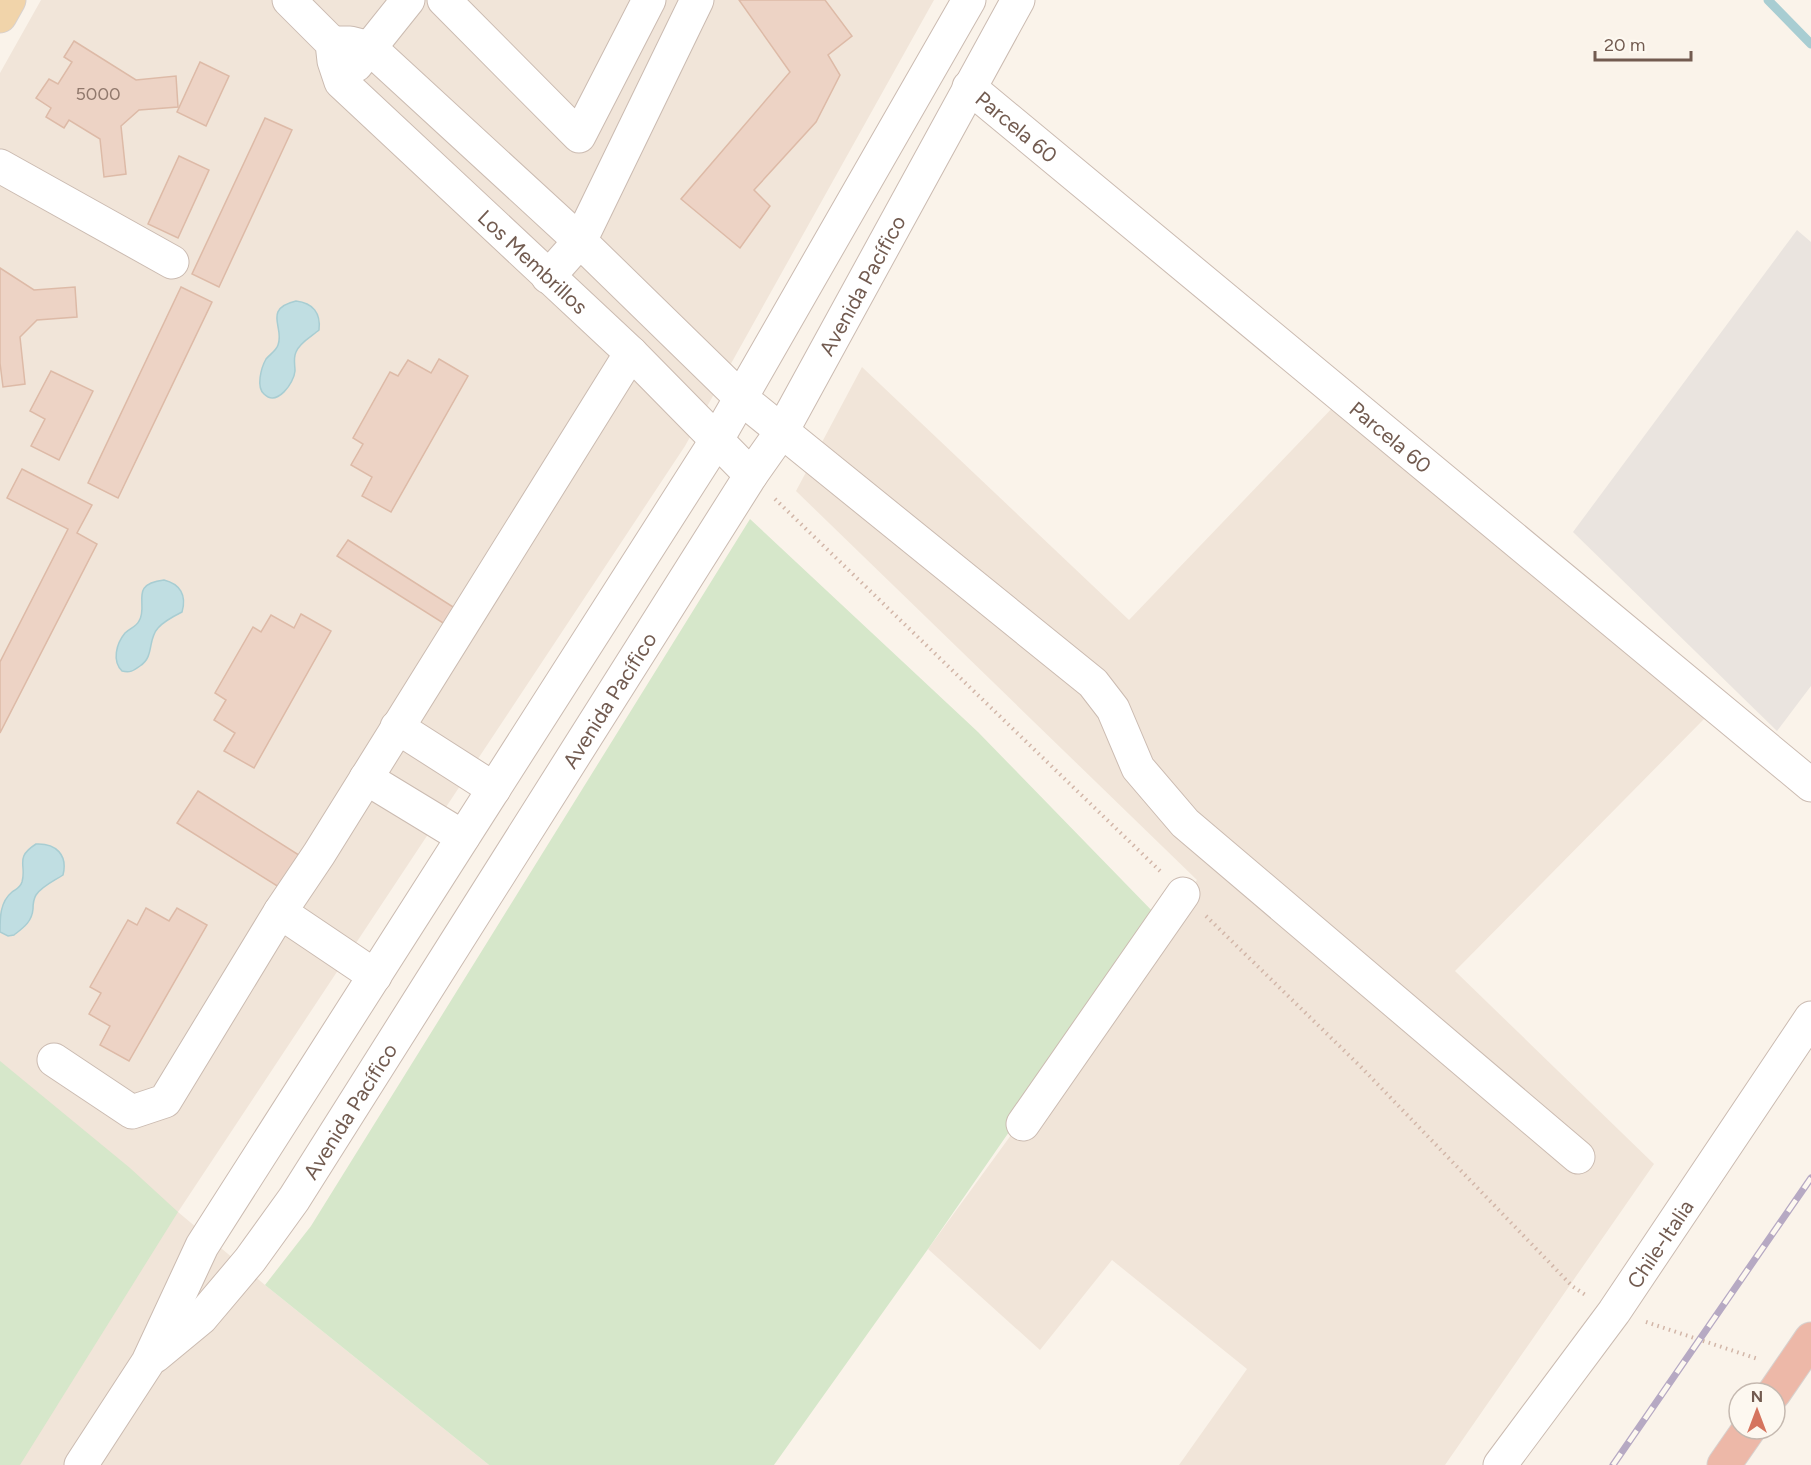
<svg xmlns="http://www.w3.org/2000/svg" width="1811" height="1465" font-family="Figtree,sans-serif">
	<style>
		.residential { fill: #f1e5d9 }
		.industrial { fill: #eae4df }
		.green { fill: #d6e7ca }
		.water { fill: #c0dee2; stroke: #a8cdd2; stroke-width: 1.5 }
		.lines { fill: none; stroke-linecap: round; stroke-linejoin: round }
		.stream { stroke: #a8cdd2; stroke-width: 9 }
		.building { fill: #edd3c5; stroke: #ddbaa7; stroke-width: 1.5 }
		.minor-casing { stroke: #cbbbb1; stroke-width: 35 }
		.major-casing { stroke: #d8d1ce; stroke-width: 35 }
		.highway-casing { stroke: #d8d1ce; stroke-width: 35 }
		.path { stroke: #d2b6a8; stroke-width: 4; stroke-dasharray: 1.5 4.5; stroke-linecap: butt }
		.minor { stroke: #fff; stroke-width: 33 }
		.major { stroke: #f1d4aa; stroke-width: 33 }
		.highway { stroke: #edb8a8; stroke-width: 33 }
		.rail-casing { stroke: #b6a9c3; stroke-width: 7 }
		.rail { stroke: #fdf8f0; stroke-width: 4.5; stroke-dasharray: 14; stroke-linecap: butt }
		.labels { text-anchor: middle; dominant-baseline: central; stroke-width: 6; stroke-linejoin: round; paint-order: stroke }
		.number-label { font-size: 18px; fill: #91796d }
		.street-label { font-size: 21px; fill: #725b50; stroke: #fdf8f0 }
	</style>
	<rect width="100%" height="100%" fill="#faf3ea"/>
	<!-- residential -->
	<g class="residential">
		<polygon points="41,0 934,0 685,446 178,1212 265,1285 489,1465 0,1465 0,73"/>
		<polygon points="862,367 1129,620 1337,403 1705,718 1455,971 1654,1164 1445,1465 1179,1465 1247,1369 1112,1260 1040,1350 928,1249 1197,880 796,491"/>
	</g>
	<!-- industrial -->
	<polygon class="industrial" points="1797,230 1811,242 1811,686 1777,731 1573,532"/>
	<!-- green -->
	<g class="green">
		<polygon points="750,519 978,732 1158,917 928,1249 774,1465 489,1465 265,1285 311,1226"/>
		<polygon points="0,1061 130,1168 178,1212 20,1465 0,1465"/>
	</g>
	<!-- water -->
	<g class="water">
		<path d="M296,301C313,303 321,313 319,330C312,336 299,343 296,352C293,359 295,364 295,371C294,383 277,407 264,394C256,387 261,368 266,359C270,354 276,351 278,345C285,328 262,309 296,301Z"/>
		<path d="M164,580C180,584 187,595 182,612C174,616 164,621 158,628C147,640 155,656 140,666C133,671 130,673 122,671C112,661 116,644 125,633C130,628 136,627 139,621C149,605 128,584 164,580Z"/>
		<path d="M36,844C56,843 68,855 63,875C54,881 42,886 36,895C33,900 33,904 33,909C32,922 23,928 14,935L8,936L0,932C0,917 0,902 12,892C16,889 20,888 22,882C27,865 14,858 36,844Z"/>
	</g>
	<g class="lines">
		<!-- stream -->
		<polyline class="stream" points="1768,0 1811,44"/>
	</g>
	<!-- building -->
	<g class="building">
		<polygon points="739,0 825,0 852,36 828,55 840,75 816,122 754,190 770,206 740,248 681,199 790,72"/>
		<polygon points="74,41 136,80 176,76 178,107 139,110 121,126 126,174 104,177 100,139 69,120 64,128 46,117 51,108 36,98 49,79 58,84 72,62 64,57"/>
		<polygon points="200,62 229,76 206,126 177,112"/>
		<polygon points="265,118 292,130 219,287 192,274"/>
		<polygon points="179,156 209,170 178,238 148,224"/>
		<polygon points="0,268 34,290 75,287 77,317 37,320 20,337 25,384 3,387 0,363"/>
		<polygon points="181,287 212,302 118,498 88,483"/>
		<polygon points="439,359 468,376 391,512 362,496 372,477 351,465 363,444 353,438 390,372 398,376 408,360 431,373"/>
		<polygon points="51,371 93,391 59,460 31,446 45,419 30,411"/>
		<polygon points="22,469 92,505 77,533 97,544 0,733 0,662 68,529 7,498"/>
		<polygon points="348,540 461,612 451,628 337,556"/>
		<polygon points="301,614 331,631 254,768 224,751 235,733 214,720 226,700 215,693 253,627 261,632 271,615 294,628"/>
		<polygon points="198,791 302,857 282,889 177,823"/>
		<polygon points="146,908 169,921 177,908 207,925 129,1061 100,1045 110,1026 89,1014 101,993 90,987 128,920 137,925"/>
	</g>
	<g class="lines">
		<!-- minor casing -->
		<g class="minor-casing">
			<g id="minor">
				<path id="s1" d="M289,0L332,43L334,61L341,82L631,353L751,475"/>
				<polyline points="444,0 579,136 649,0"/>
				<polyline points="332,43 350,43 370,48 580,241 741,398 1093,683 1113,709 1138,768 1185,823 1578,1157"/>
				<polyline points="356,65 408,0"/>
				<path id="s2" d="M969,87L1811,785"/>
				<polyline points="0,166 172,262"/>
				<polyline points="548,277 580,241 697,0"/>
				<polyline points="397,727 494,789"/>
				<polyline points="366,778 463,837"/>
				<polyline points="280,912 375,976"/>
				<polyline points="54,1060 132,1112 165,1101 280,912 319,854 631,353"/>
				<polyline points="1023,1124 1183,894"/>
				<path id="s3" d="M155,1356L201,1318L250,1260L294,1199L751,475L782,431L1018,0"/>
				<polyline points="81,1465 148,1362 202,1246 716,441 969,0"/>
				<path id="s4" d="M1500,1465L1614,1312L1811,1018"/>
			</g>
		</g>
		<!-- major casing -->
		<g class="major-casing">
			<polyline id="major" points="0,16 9,0"/>
		</g>
		<!-- highway casing -->
		<g class="highway-casing">
			<g id="highway">
				<polyline points="1774,1393 1811,1339"/>
				<polyline points="1724,1465 1749,1429"/>
			</g>
		</g>
		<!-- path -->
		<g class="path">
			<polyline points="775,499 1160,871"/>
			<polyline points="1206,916 1361,1067 1572,1286 1587,1296"/>
			<polyline points="1646,1322 1758,1359"/>
		</g>
		<!-- minor -->
		<use href="#minor" class="minor"/>
		<!-- major -->
		<use href="#major" class="major"/>
		<!-- highway -->
		<use href="#highway" class="highway"/>
		<!-- rail casing -->
		<g class="rail-casing">
			<polyline id="rail" points="1613,1465 1811,1178"/>
		</g>
		<!-- rail -->
		<use href="#rail" class="rail"/>
	</g>
	<g class="labels">
		<!-- number labels -->
		<g class="number-label">
			<text x="98" y="94">5000</text>
		</g>
		<!-- street labels -->
		<g class="street-label">
			<text stroke="none"><textPath href="#s2" startOffset="62">Parcela 60</textPath></text>
			<text stroke="none"><textPath href="#s1" startOffset="364">Los Membrillos</textPath></text>
			<text stroke="none"><textPath href="#s3" startOffset="1287">Avenida Pacífico</textPath></text>
			<text stroke="none"><textPath href="#s2" startOffset="548">Parcela 60</textPath></text>
			<text stroke="none"><textPath href="#s3" startOffset="801">Avenida Pacífico</textPath></text>
			<text stroke="none"><textPath href="#s3" startOffset="315">Avenida Pacífico</textPath></text>
			<text stroke="none"><textPath href="#s4" startOffset="273">Chile-Italia</textPath></text>
		</g>
	</g>
	<!-- north arrow -->
	<g transform="translate(1757 1411)"><circle r="28" fill="#fdf8f0" stroke="#c5b9b0" stroke-width="1.5"/>
	<path d="M0-4.5L10 22L0 15L-10 22Z" fill="#d5745e"/>
	<text y="-9" font-size="16" font-weight="bold" text-anchor="middle" fill="#725b50">N</text>
	</g>
	<!-- scale -->
	<path d="M1595 51v9h96v-9" fill="none" stroke="#725b50" stroke-width="3"/>
	<text x="1604" y="51" font-size="18" fill="#725b50" stroke="#fdf8f0" stroke-width="4.5" paint-order="stroke">20 m</text>
</svg>
